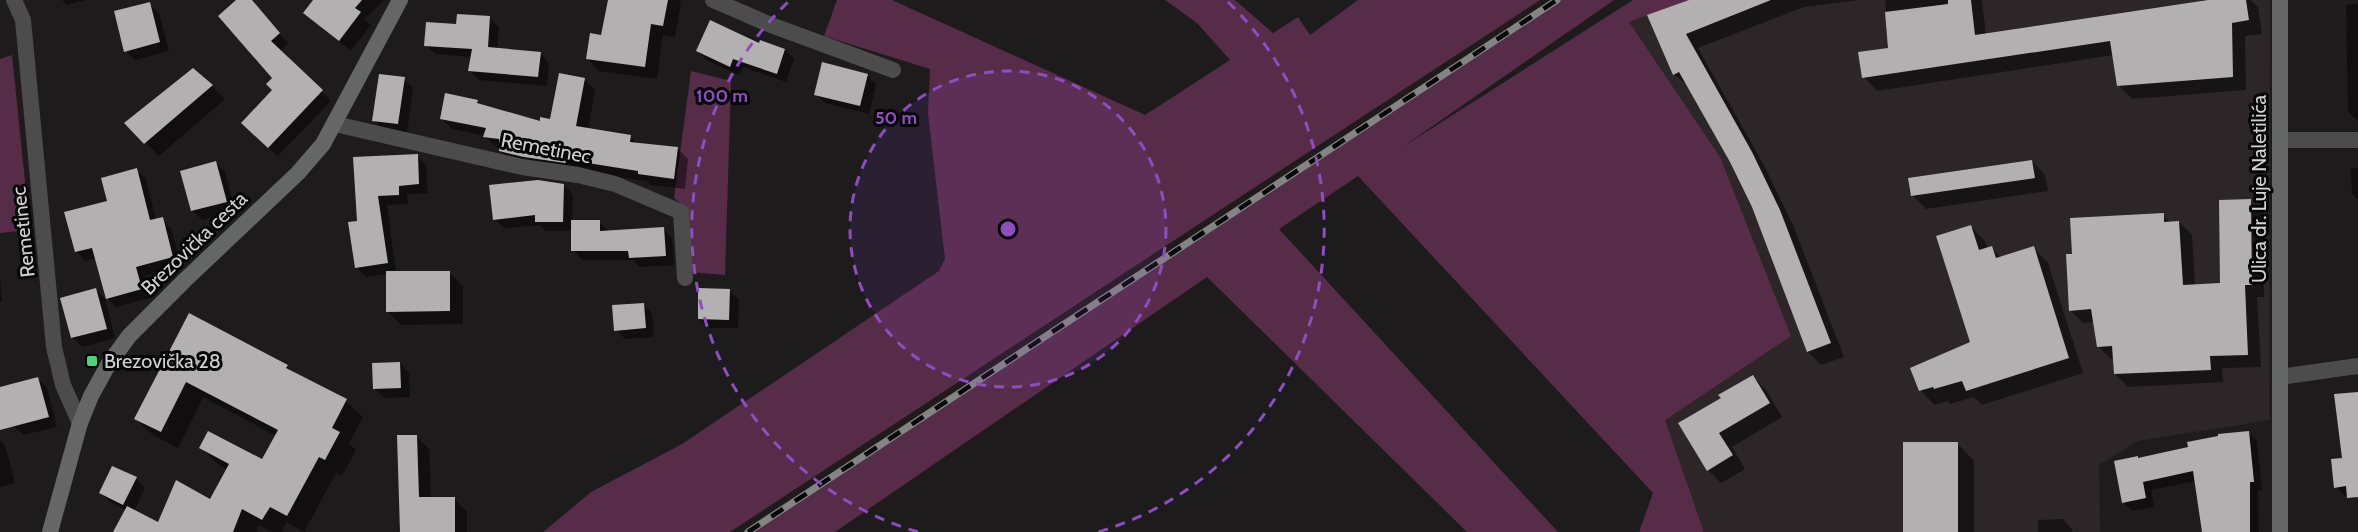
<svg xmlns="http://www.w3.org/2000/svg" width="2358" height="532" font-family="Cabin,sans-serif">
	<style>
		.built { fill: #2c2629 }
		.green { fill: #572c48 }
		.shadow { fill: #0007 }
		.building { fill: #b3b0b2 }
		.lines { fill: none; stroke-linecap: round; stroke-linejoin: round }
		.minor { stroke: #4b4c4b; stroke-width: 16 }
		.secondary { stroke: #656766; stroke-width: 16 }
		.rail-casing { stroke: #858485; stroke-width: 7 }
		.rail { stroke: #070607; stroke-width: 4.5; stroke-dasharray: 14; stroke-linecap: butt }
		.ring { fill: none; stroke: #8d4dc3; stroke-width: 3; stroke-dasharray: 10 8 }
		.poi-dot { fill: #49d778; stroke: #070607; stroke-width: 2 }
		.labels { text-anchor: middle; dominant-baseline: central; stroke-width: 6; stroke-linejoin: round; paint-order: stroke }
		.street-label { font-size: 20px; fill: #d3d2d3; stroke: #070607 }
		.poi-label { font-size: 20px; fill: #d3d2d3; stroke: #070607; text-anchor: start }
		.centre { fill: #8d4dc3; stroke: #070607; stroke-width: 3 }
		.ring-label { font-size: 18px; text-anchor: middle; font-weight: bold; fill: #8d4dc3; stroke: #070607; stroke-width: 6; stroke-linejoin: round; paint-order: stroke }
	</style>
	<rect width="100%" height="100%" fill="#1e1b1d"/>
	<!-- built -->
	<polygon class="built" points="1689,0 2270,0 2269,420 2138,441 2099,465 2100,532 1704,532 1665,420 1629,22"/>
	<!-- green -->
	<g class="green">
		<polygon points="837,0 892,0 1145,115 1230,60 1197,23 1165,0 1235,0 1273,33 1298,17 1310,35 1358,0 1540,0 730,532 543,532 591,492 682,444 939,271 945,259 928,113 930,69 824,36"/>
		<polygon points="1557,0 1614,0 1401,148 1633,0 1689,0 1629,22 1720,157 1791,336 1665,420 1704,532 1639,532 1653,493 1358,176 1279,229 1558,532 1467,532 1207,277 835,532 748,532"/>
		<polygon points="12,55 30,230 0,233 0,59"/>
		<polygon points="691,71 731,81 725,275 690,272 688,210 674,198"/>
	</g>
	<!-- shadow -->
	<g class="shadow">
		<polygon points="62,0 85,0 67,5"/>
		<polygon points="239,0 251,0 254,4 288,43 280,51 331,101 278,156 252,132 274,90 274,78"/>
		<polygon points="315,0 384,0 365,19 371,25 351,51 305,13"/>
		<polygon points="610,0 678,0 681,3 675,37 663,35 657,79 599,71 588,59 602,36"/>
		<polygon points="1693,0 1859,0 1804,7 1698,48 1765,167 1793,225 1844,357 1821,365 1808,352 1756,215 1732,161 1689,87 1674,74"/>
		<polygon points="1885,0 1982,0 1986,35 2203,2 2202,0 2251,0 2258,7 2262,34 2245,36 2246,90 2132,99 2119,86 2114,55 1877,91 1864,77 1890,49"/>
		<polygon points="149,4 159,13 169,51 135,60 126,51"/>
		<polygon points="2358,4 2358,121 2348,111 2346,5"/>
		<polygon points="489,17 499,27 497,49 540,53 549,63 547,86 479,80 469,70 472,57 435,54 426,45 458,26"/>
		<polygon points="760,45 785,50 794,59 786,82 743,67 739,75 707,60 697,51"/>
		<polygon points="867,75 876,85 869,114 825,103 816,94"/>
		<polygon points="404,79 413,88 407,133 383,130 374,120"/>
		<polygon points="584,79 595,90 588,130 630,136 638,144 677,148 688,159 685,189 651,185 646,181 511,161 500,150 500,148 496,147 485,136 453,129 442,119 477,102 481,106 541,123 551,120"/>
		<polygon points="212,86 225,99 159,156 126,123"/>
		<polygon points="417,155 426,165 428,193 407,194 408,204 387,205 396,273 449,272 463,286 463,324 401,325 387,311 387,274 366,277 356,267 359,222 355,158"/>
		<polygon points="2032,161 2045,175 2048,191 1926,209 1912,195"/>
		<polygon points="216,163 225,172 235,211 202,220 192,210"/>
		<polygon points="2351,168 2358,168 2358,200 2352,193"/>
		<polygon points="136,170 146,179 156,220 162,219 171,228 182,266 144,276 150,298 116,307 107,298 97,258 85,261 76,251 109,202"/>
		<polygon points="564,185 573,195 572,221 599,222 609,231 663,228 672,238 674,265 639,267 633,260 582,260 573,250 573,231 546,231 540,225 504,228 494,219"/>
		<polygon points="2250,201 2263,214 2264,297 2257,297 2261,367 2222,368 2223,382 2128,387 2115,374 2114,359 2111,359 2098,346 2094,322 2083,323 2070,310 2074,256 2163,215 2171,223 2179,222 2192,235 2195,286 2221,284"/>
		<polygon points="1970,226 1985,241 1988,249 1992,248 2001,258 2033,248 2048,263 2083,373 1982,405 1974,397 1950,404 1948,401 1935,405 1920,390 1972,343"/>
		<polygon points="0,278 2,302 0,302"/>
		<polygon points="96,290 105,299 115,338 82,347 72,337"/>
		<polygon points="729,290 739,300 738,328 708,328 699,318"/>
		<polygon points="643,304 652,314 654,337 625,339 616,330"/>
		<polygon points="190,315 287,366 294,373 346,401 363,417 349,443 356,450 342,476 336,473 304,532 287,522 281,532 273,532 259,525 256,532 120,532 126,510 110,502 101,493 136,478 145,488 134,511 159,524 211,501 228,470 218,464 201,448 263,461 276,436 203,397 178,448 153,435 136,419"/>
		<polygon points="400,363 409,373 410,397 384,398 375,389"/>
		<polygon points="1752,376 1766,390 1782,417 1732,447 1745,469 1721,483 1708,470 1723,399"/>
		<polygon points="38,379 47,388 57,427 23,435 14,426"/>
		<polygon points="2358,393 2358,495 2345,496 2336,487"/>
		<polygon points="2248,432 2257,441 2262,490 2258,491 2259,532 2203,532 2196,481 2151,490 2154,507 2132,511 2123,502 2139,459"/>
		<polygon points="416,436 429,449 431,499 454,499 467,512 467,532 401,532"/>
		<polygon points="0,440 5,445 15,483 0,487"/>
		<polygon points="1957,443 1974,461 1974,532 1904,532"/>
		<polygon points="2063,519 2072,529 2073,532 2038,532 2038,520"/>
	</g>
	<!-- building -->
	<g class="building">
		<polygon points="236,0 252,0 280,33 271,41 323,90 268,148 241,123 272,90 266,84 272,78 218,16"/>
		<polygon points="313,0 362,0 355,8 361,12 339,41 303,13"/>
		<polygon points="608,0 668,0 663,26 651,24 645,67 586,59 590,33 601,35"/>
		<polygon points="1689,0 1771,0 1686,34 1752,152 1780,210 1831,343 1807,352 1752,207 1730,162 1679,72 1673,75 1647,15"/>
		<polygon points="1948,0 1971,0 1975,35 2208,0 2246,0 2249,20 2232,23 2233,77 2117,86 2110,41 1862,78 1858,52 1888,48 1885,12 1948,4"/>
		<polygon points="150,2 160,42 124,52 114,11"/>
		<polygon points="457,14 490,16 488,47 541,52 538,77 468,71 472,49 424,46 426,22 456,24"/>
		<polygon points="710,20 759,43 760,40 785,49 777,74 733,59 730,67 696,51"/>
		<polygon points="822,62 868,74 860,106 814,95"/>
		<polygon points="193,68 213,85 144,144 124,123"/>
		<polygon points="559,73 585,78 576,126 631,135 630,142 678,147 674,179 638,174 638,171 569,160 565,163 524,157 499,151 499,139 483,137 486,128 440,119 445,93 478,100 477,103 540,121 540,117 550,119"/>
		<polygon points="379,74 405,77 398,124 372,121"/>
		<polygon points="418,154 419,184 399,186 399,195 378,196 388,263 355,268 348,222 357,221 353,157"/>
		<polygon points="2032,160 2035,178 1911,196 1908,178"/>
		<polygon points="216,161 227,202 191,211 180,171"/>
		<polygon points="137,168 150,220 163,217 173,257 136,267 142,289 106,299 92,248 75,252 64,212 107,201 101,178"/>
		<polygon points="538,180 564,184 563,222 535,222 535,215 493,220 489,185"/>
		<polygon points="2251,199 2252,285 2245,285 2248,355 2210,356 2211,370 2114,374 2112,346 2097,347 2091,309 2069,311 2066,254 2072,254 2070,218 2164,213 2164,222 2179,221 2183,285 2220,283 2219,200"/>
		<polygon points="571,220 600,220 600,231 664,227 666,256 629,258 628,251 571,251"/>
		<polygon points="1971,225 1979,250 1992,246 1996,258 2034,246 2069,358 1966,391 1962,381 1934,389 1933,387 1919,391 1910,368 1970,342 1936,236"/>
		<polygon points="386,271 450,271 450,311 386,312"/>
		<polygon points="96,288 107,329 71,338 60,298"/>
		<polygon points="698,288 730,289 729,320 698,319"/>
		<polygon points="644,303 646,328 614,331 612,305"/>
		<polygon points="189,313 288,365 286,368 347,399 332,428 340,432 325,460 319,457 287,516 270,507 262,520 242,509 233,532 113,532 127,506 158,522 176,480 210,499 229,464 199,448 208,431 262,459 278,430 186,382 161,432 134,419"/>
		<polygon points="400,362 401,388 373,389 372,363"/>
		<polygon points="1753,375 1770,403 1719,433 1733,455 1707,471 1678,423 1721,398 1718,395"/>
		<polygon points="38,377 49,417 0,430 0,387"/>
		<polygon points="2358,392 2358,497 2347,498 2346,486 2334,488 2331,459 2342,458 2334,394"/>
		<polygon points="2249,431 2254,482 2250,482 2250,532 2202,532 2193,471 2143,482 2146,498 2122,503 2114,461 2138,456 2138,458 2188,447 2187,442 2218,436 2218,434"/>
		<polygon points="397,435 417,435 419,497 455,497 455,532 400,532"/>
		<rect x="1903" y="442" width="55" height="90"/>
		<polygon points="112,466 137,477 123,505 99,493"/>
	</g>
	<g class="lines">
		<!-- minor -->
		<g class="minor">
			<polyline points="14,0 23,20 54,347 63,385 80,423"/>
			<polyline points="713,0 771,25 893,70"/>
			<polyline points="335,124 522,167 578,175 615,184 681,212 685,278"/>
			<polyline points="2280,140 2358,140"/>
			<polyline points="2280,377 2358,366"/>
		</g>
		<!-- secondary -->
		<g class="secondary">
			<polyline points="2280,0 2280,532"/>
			<polyline points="50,532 80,423 91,396 108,365 129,336 185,280 298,173 323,144 400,0"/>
		</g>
		<!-- rail casing -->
		<g class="rail-casing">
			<polyline id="rail" points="748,532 1557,0"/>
		</g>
		<!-- rail -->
		<use href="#rail" class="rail"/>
	</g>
	<!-- distance rings -->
	<circle cx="1008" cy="229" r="158" fill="#8d4dc3" fill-opacity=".12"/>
	<g class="ring">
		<circle cx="1008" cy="229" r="158"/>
		<path d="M918 532A316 316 0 0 1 788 2M1228 2A316 316 0 0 1 1098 532"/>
	</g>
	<!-- markers -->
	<rect class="poi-dot" x="86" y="355" width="12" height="12" rx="3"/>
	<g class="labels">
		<!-- street labels -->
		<g class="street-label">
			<text transform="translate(546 148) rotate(11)">Remetinec</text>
			<text transform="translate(2259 189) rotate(-90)">Ulica dr. Luje Naletilića</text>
			<text transform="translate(23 232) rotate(-96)">Remetinec</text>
			<text transform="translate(194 243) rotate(-44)">Brezovička cesta</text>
		</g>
		<!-- poi labels -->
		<g class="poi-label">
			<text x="104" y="361">Brezovička 28</text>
		</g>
	</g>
	<circle cx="1008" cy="229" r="9" class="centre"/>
	<g class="ring-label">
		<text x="722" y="102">100 m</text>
		<text x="896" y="124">50 m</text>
	</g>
</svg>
